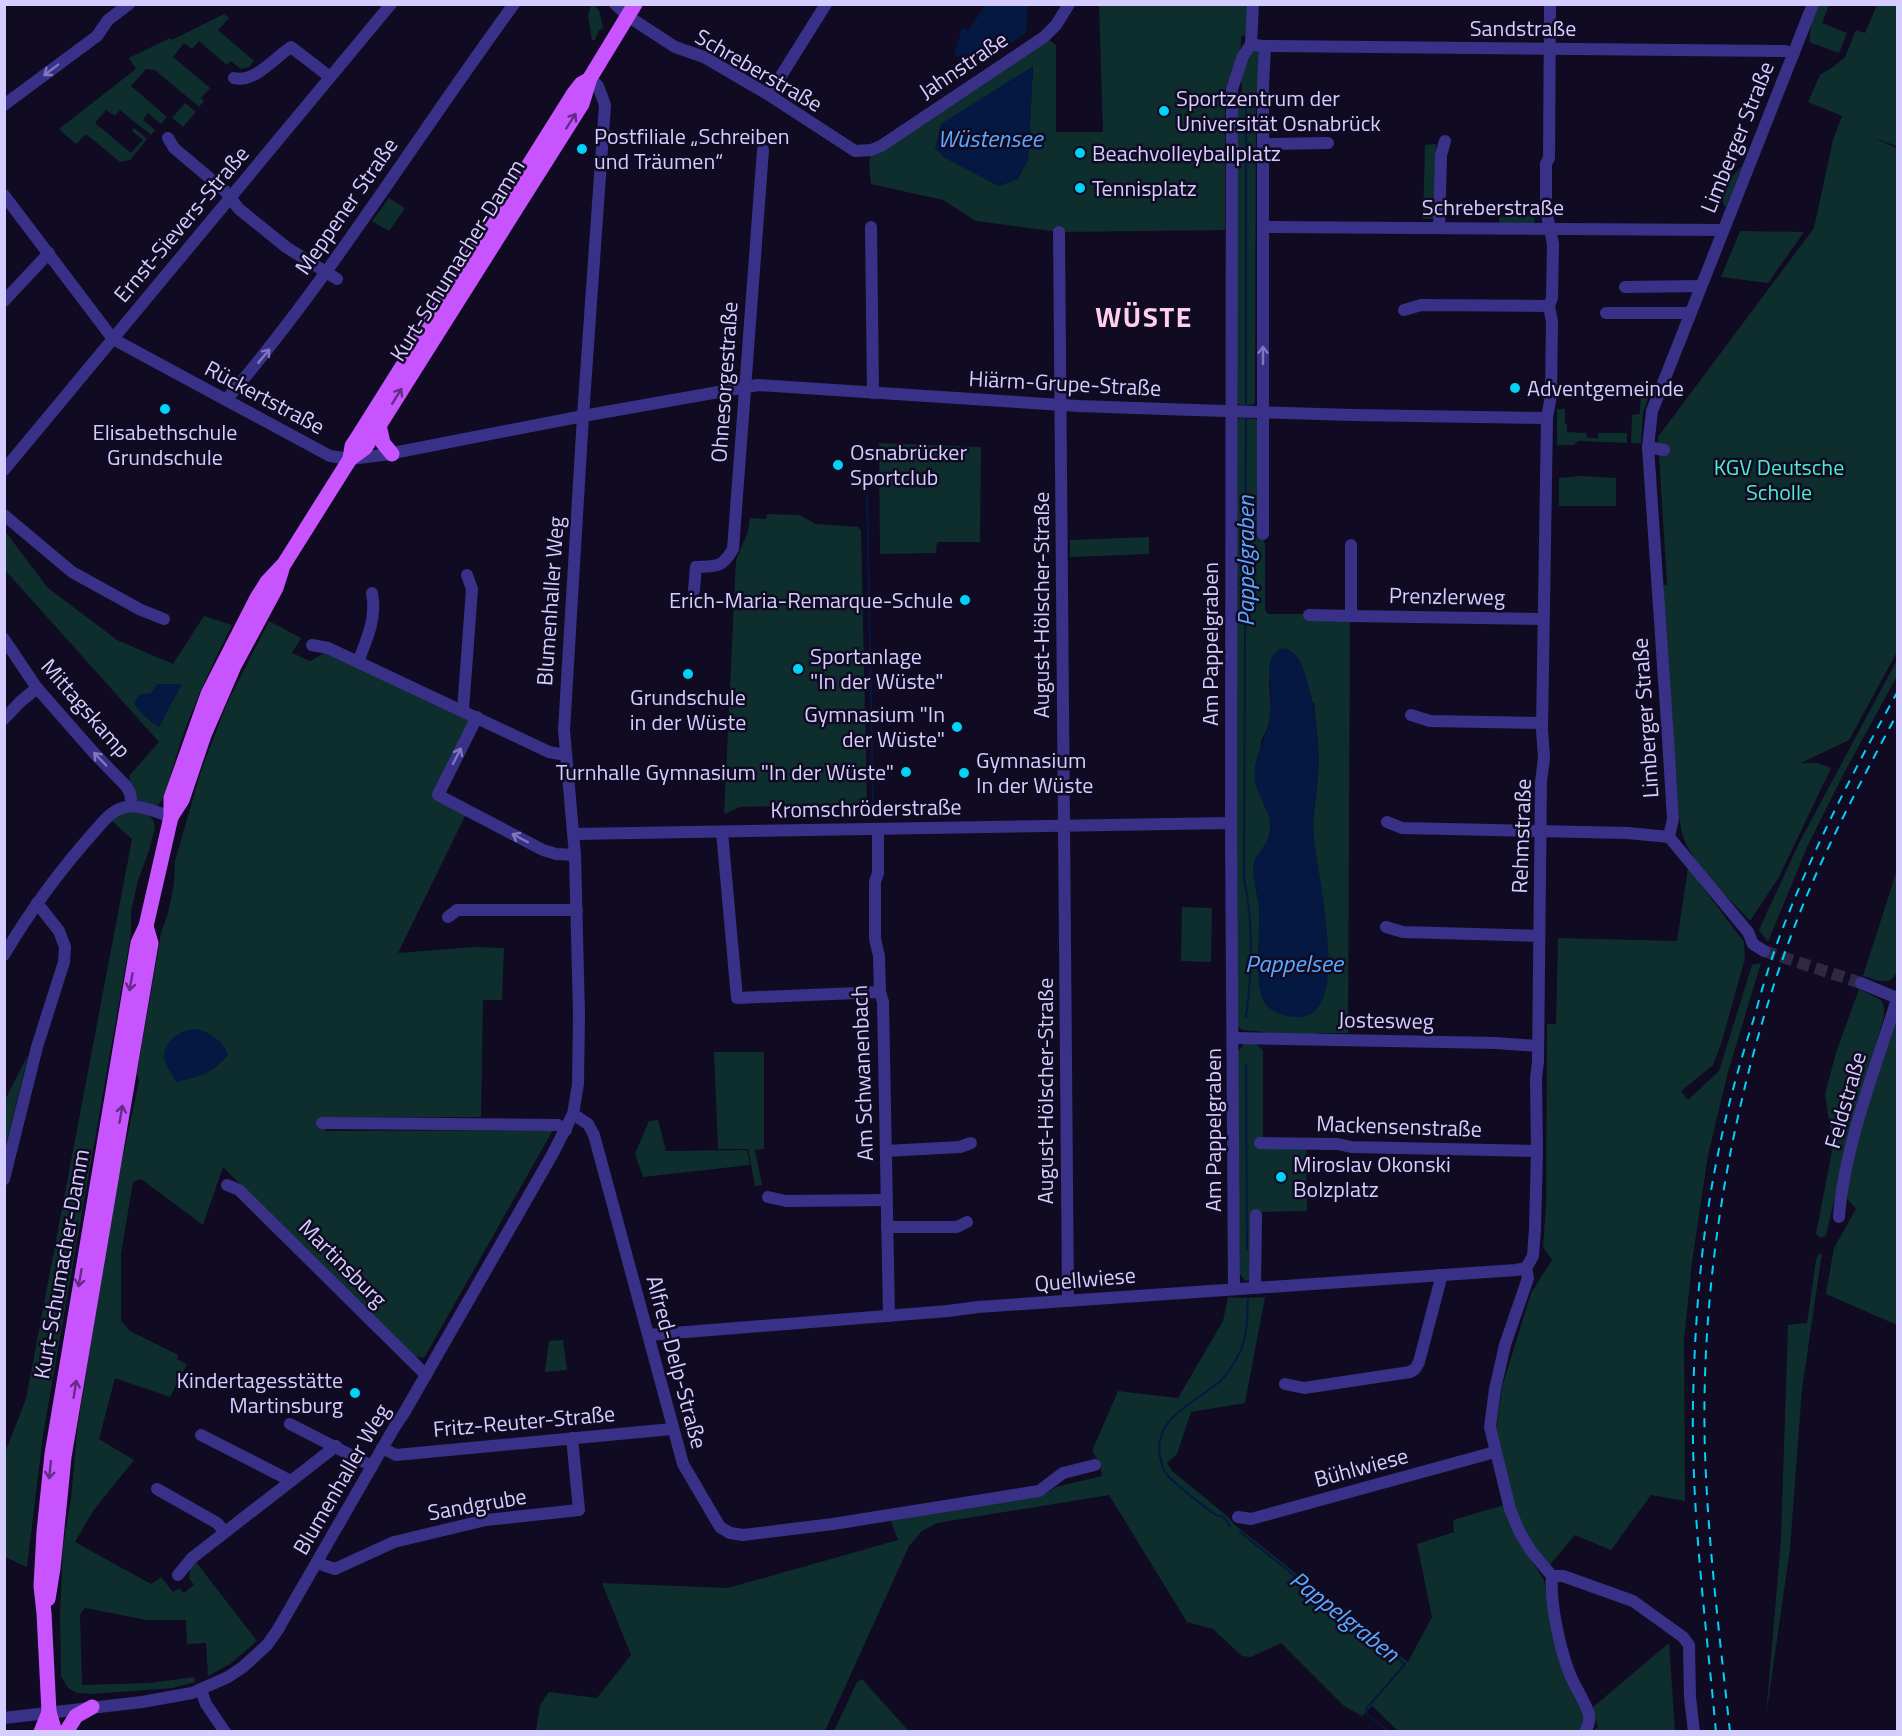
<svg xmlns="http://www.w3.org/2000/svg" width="1902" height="1736" font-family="'Titillium Web',sans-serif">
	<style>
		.green { fill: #0e2d2d; fill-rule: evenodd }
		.water { fill: #041842 }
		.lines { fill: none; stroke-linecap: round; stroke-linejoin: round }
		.stream { stroke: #041842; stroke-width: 2 }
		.minor-tunnel { stroke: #2e2844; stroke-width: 12; stroke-dasharray: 12 6; stroke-linecap: butt }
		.minor { stroke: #393187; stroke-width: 12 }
		.major { stroke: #c854ff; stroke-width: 15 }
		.rail { stroke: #00d2f8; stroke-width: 2; stroke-dasharray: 9 8; stroke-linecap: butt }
		.oneway { stroke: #7f77bd }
		.oneway2 { stroke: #632c86 }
		.poi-dot { fill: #00d2f8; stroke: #100b23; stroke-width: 2 }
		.labels { text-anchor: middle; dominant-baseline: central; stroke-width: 5; stroke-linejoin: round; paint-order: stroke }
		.street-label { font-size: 22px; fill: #d5cdff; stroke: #100b23 }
		.poi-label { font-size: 22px; fill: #d5cdff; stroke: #100b23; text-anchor: start }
		.park-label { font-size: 22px; fill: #4cebcc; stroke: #100b23 }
		.water-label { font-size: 24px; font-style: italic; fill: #5baaff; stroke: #100b23 }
		.district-label { font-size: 28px; font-weight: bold; letter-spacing: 1.5px; fill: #ffcfeb; stroke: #100b23 }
	</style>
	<rect width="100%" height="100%" fill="#100b23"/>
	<!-- green -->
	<g class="green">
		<polygon points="591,5 595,5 600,13 603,28 599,30 595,40 592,40 588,16"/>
		<path d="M1099,5H1249L1248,35L1241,36V46L1225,90V230L1059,232L976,221L943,200L871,184L869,166L871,150L1044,37L1056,45V132H1103ZM1033,66L1028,160L999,186L944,157L935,148Z"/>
		<polygon points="1817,5 1829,5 1822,23 1847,33 1839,53 1809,42 1812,18"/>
		<path d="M1877,5H1897V146L1870,137L1897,148V652L1849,740L1801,763H1818L1831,768L1779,877L1750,921C1730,899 1695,867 1684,839C1681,832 1681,824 1679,816L1663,585H1667L1658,437L1814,228L1833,140L1842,116L1808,102L1820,75L1833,67L1845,57L1856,30L1865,33Z"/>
		<polygon points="224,14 229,18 218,30 254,61 249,67 241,69 231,61 227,65 199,41 192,49 184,43 173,57 210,88 201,98 204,101 199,107 155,70 146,69 131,86 167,117 161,124 148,113 143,120 155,130 151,135 120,110 115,116 106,110 95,123 131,153 143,140 132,131 134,128 147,139 130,160 120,162 86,134 76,144 59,129 136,69 129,58 170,38 172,40"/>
		<polygon points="1251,50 1259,50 1259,87 1256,95 1255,403 1252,405 1240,405 1235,400 1235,93 1242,93 1242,84 1239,80"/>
		<polygon points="185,103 196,112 183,127 172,118"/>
		<polygon points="1436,144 1434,219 1423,219 1425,145"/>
		<polygon points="1742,166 1726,207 1725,207 1718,191"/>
		<polygon points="389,198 405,208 389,231 372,221"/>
		<polygon points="1534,213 1535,224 1499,224 1499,216 1528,215"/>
		<polygon points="1740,231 1804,232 1768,283 1721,277"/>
		<polygon points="1641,381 1653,384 1643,413 1641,443 1631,443 1632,415 1640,414"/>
		<polygon points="1557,409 1565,409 1565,424 1567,425 1567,432 1586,433 1587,438 1598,438 1598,433 1627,433 1627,443 1578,441 1574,445 1557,445"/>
		<path d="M1240,418L1256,419L1259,422L1260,536L1265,543V610L1268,614H1304V620L1350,621L1348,1033H1318L1317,1036L1265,1035V1032L1242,1030L1236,1024L1234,423ZM1269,681L1314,703L1319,760L1313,824L1314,842L1259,988V906L1255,884V859L1267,844L1270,831V818L1257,788L1261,741L1268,727L1271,710Z"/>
		<polygon points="879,443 981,447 980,542 937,542 936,553 880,554"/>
		<polygon points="1580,476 1616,478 1616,506 1559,506 1559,478"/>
		<polygon points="767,514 799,515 816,524 858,527 861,531 867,803 740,807 724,814 736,560 748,531 750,518 766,519"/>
		<path d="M4,530L48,588L117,640L173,664L204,616L232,625C209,671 187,717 173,767C169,779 168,796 158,805C136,809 133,793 129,776L159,742L5,570Z"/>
		<polygon points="1149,537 1149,554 1070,557 1070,540"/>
		<polygon points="269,621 301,638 292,653 310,661 326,652 472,720 434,796 467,812 398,953 474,947 504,948 502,1000 483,1000 481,1117 326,1118 325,1131 553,1130 424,1358 413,1356 223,1167 203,1225 141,1179 133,1182 121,1254 121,1321 130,1331 178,1355 177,1359 187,1364 170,1397 115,1378 99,1439 134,1460 93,1511 75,1542 151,1584 161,1577 173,1592 179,1588 184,1593 194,1585 189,1578 191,1566 196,1562 257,1641 230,1664 208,1676 206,1643 187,1644 186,1620 147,1620 85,1608 80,1614 82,1685 150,1683 194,1677 195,1682 173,1688 92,1694 77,1693 68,1688 61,1676 60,1614 63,1546 71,1499 77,1430 116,1189 139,1081 137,1074 161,933 168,913 174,884 175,861 201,771 227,703"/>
		<polygon points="1897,660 1897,676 1843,775 1807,847 1768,942 1759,930 1799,843"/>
		<polygon points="127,811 149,815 153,820 155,827 149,851 138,880 131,912 131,934 43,1435 27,1567 5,1557 4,1455 26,1399 132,839 112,821"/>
		<polygon points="1688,868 1744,942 1745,958 1722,1041 1713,1065 1681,1091 1688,1100 1719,1071 1752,965 1761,963 1728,1072 1708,1155 1692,1262 1684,1340 1685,1501 1651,1495 1611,1550 1575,1535 1549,1566 1534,1548 1519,1523 1496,1429 1502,1387 1531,1293 1552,1260 1543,1247 1546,1205 1547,1024 1556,1024 1558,938 1677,941"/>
		<polygon points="1897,870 1897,973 1889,981 1879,981 1863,976"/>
		<polygon points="1182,907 1212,908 1211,962 1181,961"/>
		<polygon points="1859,989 1881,1000 1884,1007 1884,1016 1851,1130 1826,1235 1821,1238 1816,1234 1833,1146 1825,1094 1836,1053"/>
		<polygon points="1897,1016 1897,1325 1826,1294 1834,1248 1856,1209 1844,1195 1859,1133"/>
		<polygon points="1253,1042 1263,1050 1263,1147 1306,1148 1307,1211 1259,1212 1253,1280 1245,1281 1240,1274 1237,1051 1239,1051 1244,1043"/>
		<polygon points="714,1052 764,1052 764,1149 755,1150 762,1185 755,1186 748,1149 718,1149"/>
		<polygon points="28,1055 5,1149 5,1100"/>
		<polygon points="658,1120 666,1151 747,1150 750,1165 643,1177 635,1154 649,1121"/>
		<polygon points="1822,1253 1802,1389 1790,1549 1766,1716 1781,1539 1788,1325 1807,1323 1816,1260 1818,1255"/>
		<polygon points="1228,1297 1239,1298 1265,1297 1245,1403 1191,1412 1177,1454 1167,1463 1172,1471 1227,1516 1236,1526 1408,1662 1432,1617 1417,1544 1454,1532 1453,1520 1504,1505 1514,1534 1544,1580 1558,1653 1584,1712 1585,1724 1581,1732 1399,1732 1372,1706 1362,1716 1344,1706 1281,1643 1251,1657 1242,1656 1213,1629 1187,1622 1109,1495 937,1523 922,1531 909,1546 825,1731 536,1732 540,1705 549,1692 597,1698 631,1655 602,1583 728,1588 898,1540 890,1518 1045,1494 1056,1487 1102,1476 1100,1464 1092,1451 1118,1391 1178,1398 1223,1321"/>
		<polygon points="563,1340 567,1370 545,1372 549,1341"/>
		<polygon points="1669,1643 1675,1731 1593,1731 1598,1727 1592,1708"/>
		<polygon points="862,1679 905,1727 909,1731 834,1731 857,1682"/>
	</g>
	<!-- water -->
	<g class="water">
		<polygon points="985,5 1028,5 1026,33 990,58 954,56 962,28 969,30"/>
		<polygon points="1033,66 1028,160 1018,179 999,186 944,157 935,148 941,124"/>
		<path d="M1282,648C1297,650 1302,663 1306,677C1317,714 1321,750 1317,789C1316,800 1313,812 1313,824C1312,859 1356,1014 1300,1017C1287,1018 1271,1013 1264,1002C1254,986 1260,929 1259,908C1258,894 1253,881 1253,867C1254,854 1269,845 1270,831C1273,812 1257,797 1255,780C1252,759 1265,742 1269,723C1270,714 1272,705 1271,696C1270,679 1263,657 1282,648Z"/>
		<path d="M157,684H182L159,727C149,721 140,713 134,703L139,695L151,693Z"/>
		<path d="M193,1029C208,1030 224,1041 228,1055C211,1075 200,1076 176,1082C173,1075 167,1068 165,1061C161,1043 179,1031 193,1029Z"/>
	</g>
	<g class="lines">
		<!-- stream -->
		<g class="stream">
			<polyline points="1246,104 1246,406"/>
			<path d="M1246,415L1244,879C1254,924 1252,972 1246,1017"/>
			<polyline points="867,494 873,804"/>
			<polyline points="1246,1065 1247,1250"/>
			<path d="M1230,1526L1224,1517L1216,1515C1200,1503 1183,1491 1169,1477C1164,1472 1161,1464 1160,1456C1153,1418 1195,1403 1219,1382C1228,1374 1235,1362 1240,1352C1248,1336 1247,1315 1248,1298"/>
			<polyline points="1240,1532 1405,1664 1366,1709 1367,1714 1389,1732"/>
		</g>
		<!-- minor-tunnel -->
		<polyline class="minor-tunnel" points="1764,951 1861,983"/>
		<!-- minor -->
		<g class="minor">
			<polyline points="615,4 629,17 675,47 704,57 769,95 855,151 871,150 881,146 1044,37 1056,25 1069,4"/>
			<path d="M1550,4L1549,158L1546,164V210L1553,244L1552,298L1549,306L1552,322L1551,395L1547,418L1542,730L1544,758L1541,782L1538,1062L1536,1078L1537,1151L1535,1229L1533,1256L1526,1268L1528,1278L1505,1345L1495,1389L1490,1427L1510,1509L1519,1531L1531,1551L1552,1576C1550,1603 1559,1645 1569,1672C1574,1686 1584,1699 1589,1714C1590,1720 1588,1727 1585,1732"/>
			<polyline points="1251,44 1261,46 1785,51 1794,53"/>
			<path d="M234,78C254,84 275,57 291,47L330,77"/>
			<polyline points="769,95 826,4"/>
			<polyline points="4,105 97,36 108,20 129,4"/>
			<polyline points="168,138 174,148 225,191 239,209 286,247 337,279"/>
			<polyline points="1263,144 1328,143"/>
			<polyline points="4,195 113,339 330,456 350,459 383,455 583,416 758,385 1078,406 1164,409 1352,415 1547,418"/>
			<polyline points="871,227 873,393"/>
			<polyline points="1263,227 1723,230"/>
			<polyline points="1439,228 1441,155 1445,141"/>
			<polyline points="1059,232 1068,1301"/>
			<polyline points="1625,287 1701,286"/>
			<polyline points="4,301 49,253"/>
			<polyline points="1404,310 1421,305 1549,306"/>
			<polyline points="1606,313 1690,313"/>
			<path d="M226,400C332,276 417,136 514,4"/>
			<polyline points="1648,447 1664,450"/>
			<polyline points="4,470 391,4"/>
			<polyline points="4,515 72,572 141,610 164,619"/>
			<polyline points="1263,534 1263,86 1265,47"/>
			<polyline points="1351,545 1351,616 1543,619"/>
			<path d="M694,590L696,567C717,566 722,568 733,549L763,150"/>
			<polyline points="1309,615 1351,616"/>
			<polyline points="4,639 37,688 94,753 126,786 130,793 132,806"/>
			<polyline points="312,645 328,648 549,752 566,755"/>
			<path d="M358,662C367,639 377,617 372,593"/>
			<polyline points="463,710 472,589 467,575"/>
			<polyline points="1411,715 1430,721 1542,723"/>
			<polyline points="477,717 438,795 543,850 556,854 575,855"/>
			<polyline points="4,719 20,702 37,688"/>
			<polyline points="1387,822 1402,828 1628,833 1669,837"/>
			<polyline points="878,829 878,873 875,882 875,939 879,956 880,992 883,1002 889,1316"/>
			<polyline points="722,832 737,998 880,992"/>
			<polyline points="574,834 1231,823"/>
			<polyline points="448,917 457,910 577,910"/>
			<polyline points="1386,927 1403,932 1539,936"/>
			<polyline points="1764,951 1753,944 1748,932 1669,837 1673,819 1668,738 1648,447 1652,411 1813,4"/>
			<path d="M4,955C30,911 60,870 94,832C102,823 110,812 122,808C137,803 156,812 171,817"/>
			<polyline points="1861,983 1897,998"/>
			<polyline points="1234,1038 1496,1043 1538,1046"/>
			<polyline points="573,1114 588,1124 594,1135 683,1464 720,1527 730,1533 743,1535 833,1524 1039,1491 1063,1473 1095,1465"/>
			<polyline points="322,1123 558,1125 566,1130"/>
			<polyline points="1260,1143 1338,1144 1351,1147 1537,1151"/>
			<polyline points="886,1151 960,1147 971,1143"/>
			<polyline points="4,1179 37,1047 64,962 65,947 59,931 37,903"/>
			<polyline points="227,1185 239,1190 426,1375"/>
			<polyline points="768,1197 786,1201 886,1200"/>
			<path d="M1839,1217C1844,1146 1877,1064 1898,996"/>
			<polyline points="887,1227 957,1227 967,1222"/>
			<polyline points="1255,1287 1256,1215"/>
			<polyline points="1234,1288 1231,823 1232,89 1243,56 1251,44 1253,4"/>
			<polyline points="649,1335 948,1311 978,1307 1516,1270 1526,1268"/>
			<polyline points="1285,1384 1304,1388 1410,1372 1415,1369 1419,1362 1440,1282 1440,1275"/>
			<polyline points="290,1424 372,1466"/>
			<polyline points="201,1435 291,1481"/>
			<polyline points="382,1448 396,1455 672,1429"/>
			<polyline points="157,1489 217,1523 225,1532"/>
			<polyline points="1238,1517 1251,1519 1495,1452"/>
			<polyline points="317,1563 335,1569 394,1542 486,1520 579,1510 572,1438"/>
			<polyline points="178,1575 192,1558 336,1446"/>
			<polyline points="1552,1576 1563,1576 1633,1601 1683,1637 1689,1645 1690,1697 1694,1732"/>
			<polyline points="201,1690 206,1704 225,1732"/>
			<polyline points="4,1718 142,1702 192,1693 228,1677 243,1667 267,1645 277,1631 394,1428 404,1413 552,1155 573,1114 578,1084 579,1015 575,855 564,730 583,416 605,105 598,86 590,78"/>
		</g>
		<!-- major -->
		<g class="major">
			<polyline points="379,425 383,443 392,454"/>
			<polyline points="350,459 352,446 356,440 574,93 581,84 588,80"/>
			<polyline points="171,817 182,800 204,735 234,666 276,588 282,569"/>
			<polyline points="48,1599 53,1568 64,1457 151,943 146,926"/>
			<polyline points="41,1732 49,1712"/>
			<polyline points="55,1732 49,1712 44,1613 41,1586 44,1532 52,1454 138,943 146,926 171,817 171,798 208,694 257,598 267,582 284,564 350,459 365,448 582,104 590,78 635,4"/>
			<polyline points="66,1732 76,1716 92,1707"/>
		</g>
		<!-- rail -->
		<g class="rail">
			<path d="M1716,1732C1706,1622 1691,1512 1693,1402C1695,1319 1701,1235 1718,1154C1727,1108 1740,1062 1754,1018C1763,985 1773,952 1786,920C1817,841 1856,766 1898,691"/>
			<path d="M1730,1732C1720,1639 1708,1545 1705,1452C1699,1267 1738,1058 1810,888C1836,828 1867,770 1898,712"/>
		</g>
	</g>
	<!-- one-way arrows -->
	<defs><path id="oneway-shaft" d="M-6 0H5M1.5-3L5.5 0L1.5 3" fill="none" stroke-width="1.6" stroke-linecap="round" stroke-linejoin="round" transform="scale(1.5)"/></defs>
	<g class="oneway">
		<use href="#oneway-shaft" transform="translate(51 70) rotate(143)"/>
		<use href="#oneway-shaft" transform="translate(1263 355) rotate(-90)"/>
		<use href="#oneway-shaft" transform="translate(264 356) rotate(-50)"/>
		<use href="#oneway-shaft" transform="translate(457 756) rotate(-63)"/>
		<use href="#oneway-shaft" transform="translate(100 759) rotate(-134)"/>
		<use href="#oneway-shaft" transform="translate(520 838) rotate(-152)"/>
	</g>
	<g class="oneway2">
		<use href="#oneway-shaft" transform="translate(571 121) rotate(-57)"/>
		<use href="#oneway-shaft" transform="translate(397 396) rotate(-58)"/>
		<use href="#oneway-shaft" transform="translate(131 982) rotate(100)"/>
		<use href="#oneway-shaft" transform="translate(121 1114) rotate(-80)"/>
		<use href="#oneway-shaft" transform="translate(80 1278) rotate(100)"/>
		<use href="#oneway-shaft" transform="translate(75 1389) rotate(-81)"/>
		<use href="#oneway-shaft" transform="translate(50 1470) rotate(96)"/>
	</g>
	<!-- markers -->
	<g class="poi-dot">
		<circle cx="1164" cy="111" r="6"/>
		<circle cx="582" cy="149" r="6"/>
		<circle cx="1080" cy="153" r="6"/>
		<circle cx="1080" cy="188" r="6"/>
		<circle cx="1515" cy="388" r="6"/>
		<circle cx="165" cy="409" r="6"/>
		<circle cx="838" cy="465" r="6"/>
		<circle cx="965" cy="600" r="6"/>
		<circle cx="798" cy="669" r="6"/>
		<circle cx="688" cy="674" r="6"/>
		<circle cx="957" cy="727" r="6"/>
		<circle cx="906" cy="772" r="6"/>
		<circle cx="964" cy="773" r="6"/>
		<circle cx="1281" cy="1177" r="6"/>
		<circle cx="355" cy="1393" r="6"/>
	</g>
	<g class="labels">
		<!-- street labels -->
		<g class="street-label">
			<text x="1523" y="28">Sandstraße</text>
			<text transform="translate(963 65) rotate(-34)">Jahnstraße</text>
			<text transform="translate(759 70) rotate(30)">Schreberstraße</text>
			<text transform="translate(1737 137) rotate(-68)">Limberger Straße</text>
			<text transform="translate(346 206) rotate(-55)">Meppener Straße</text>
			<text x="1493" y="207">Schreberstraße</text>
			<text transform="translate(181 224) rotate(-50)">Ernst-Sievers-Straße</text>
			<text transform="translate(457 260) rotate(-58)">Kurt-Schumacher-Damm</text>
			<text transform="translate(724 382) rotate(-86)">Ohnesorgestraße</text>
			<text transform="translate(1065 383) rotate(3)">Hiärm-Grupe-Straße</text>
			<text transform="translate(265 397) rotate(28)">Rückertstraße</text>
			<text transform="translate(1447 596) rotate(1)">Prenzlerweg</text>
			<text transform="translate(550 601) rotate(-86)">Blumenhaller Weg</text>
			<text transform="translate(1041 605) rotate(-90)">August-Hölscher-Straße</text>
			<text transform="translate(1210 644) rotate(-90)">Am Pappelgraben</text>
			<text transform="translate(86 708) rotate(49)">Mittagskamp</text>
			<text transform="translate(1645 718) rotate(-94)">Limberger Straße</text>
			<text transform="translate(866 808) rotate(-1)">Kromschröderstraße</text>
			<text transform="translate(1521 836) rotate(-88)">Rehmstraße</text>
			<text transform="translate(1386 1020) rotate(1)">Jostesweg</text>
			<text transform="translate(862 1073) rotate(-92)">Am Schwanenbach</text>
			<text transform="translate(1045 1091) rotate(-90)">August-Hölscher-Straße</text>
			<text transform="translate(1845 1100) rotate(-74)">Feldstraße</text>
			<text transform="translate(1399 1126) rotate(2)">Mackensenstraße</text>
			<text transform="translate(1213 1130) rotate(-90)">Am Pappelgraben</text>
			<text transform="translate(343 1263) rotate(45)">Martinsburg</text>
			<text transform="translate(61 1264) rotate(-80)">Kurt-Schumacher-Damm</text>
			<text transform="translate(1085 1279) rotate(-5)">Quellwiese</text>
			<text transform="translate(677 1362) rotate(75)">Alfred-Delp-Straße</text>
			<text transform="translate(524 1421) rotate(-5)">Fritz-Reuter-Straße</text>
			<text transform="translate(1361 1467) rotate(-15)">Bühlwiese</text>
			<text transform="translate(341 1479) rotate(-60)">Blumenhaller Weg</text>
			<text transform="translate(477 1504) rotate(-10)">Sandgrube</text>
		</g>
		<!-- poi labels -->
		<g class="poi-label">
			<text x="1176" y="98">Sportzentrum der<tspan x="1176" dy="25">Universität Osnabrück</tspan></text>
			<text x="594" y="136">Postfiliale „Schreiben<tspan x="594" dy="25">und Träumen“</tspan></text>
			<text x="1092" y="153">Beachvolleyballplatz</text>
			<text x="1092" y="188">Tennisplatz</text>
			<text x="1527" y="388">Adventgemeinde</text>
			<text x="165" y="432" text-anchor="middle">Elisabethschule<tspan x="165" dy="25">Grundschule</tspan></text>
			<text x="850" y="452">Osnabrücker<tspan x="850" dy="25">Sportclub</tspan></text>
			<text x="953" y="600" text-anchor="end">Erich-Maria-Remarque-Schule</text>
			<text x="810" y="656">Sportanlage<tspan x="810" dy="25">"In der Wüste"</tspan></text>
			<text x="688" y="697" text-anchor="middle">Grundschule<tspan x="688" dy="25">in der Wüste</tspan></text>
			<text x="945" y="714" text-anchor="end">Gymnasium "In<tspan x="945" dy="25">der Wüste"</tspan></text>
			<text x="976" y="760">Gymnasium<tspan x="976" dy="25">In der Wüste</tspan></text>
			<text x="894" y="772" text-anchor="end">Turnhalle Gymnasium "In der Wüste"</text>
			<text x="1293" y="1164">Miroslav Okonski<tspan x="1293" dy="25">Bolzplatz</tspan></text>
			<text x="343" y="1380" text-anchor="end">Kindertagesstätte<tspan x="343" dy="25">Martinsburg</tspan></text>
		</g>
		<!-- park labels -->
		<g class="park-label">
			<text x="1779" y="467">KGV Deutsche<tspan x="1779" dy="25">Scholle</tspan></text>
		</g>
		<!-- water labels -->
		<g class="water-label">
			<text x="990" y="138">Wüstensee</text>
			<text transform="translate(1245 561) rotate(-90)">Pappelgraben</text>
			<text x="1294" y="963">Pappelsee</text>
			<text transform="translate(1345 1616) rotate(38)">Pappelgraben</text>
		</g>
		<!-- district labels -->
		<g class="district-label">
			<text x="1144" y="316">WÜSTE</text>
		</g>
	</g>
	<!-- border -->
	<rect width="1902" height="1736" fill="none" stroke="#d5cdff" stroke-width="12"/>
</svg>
